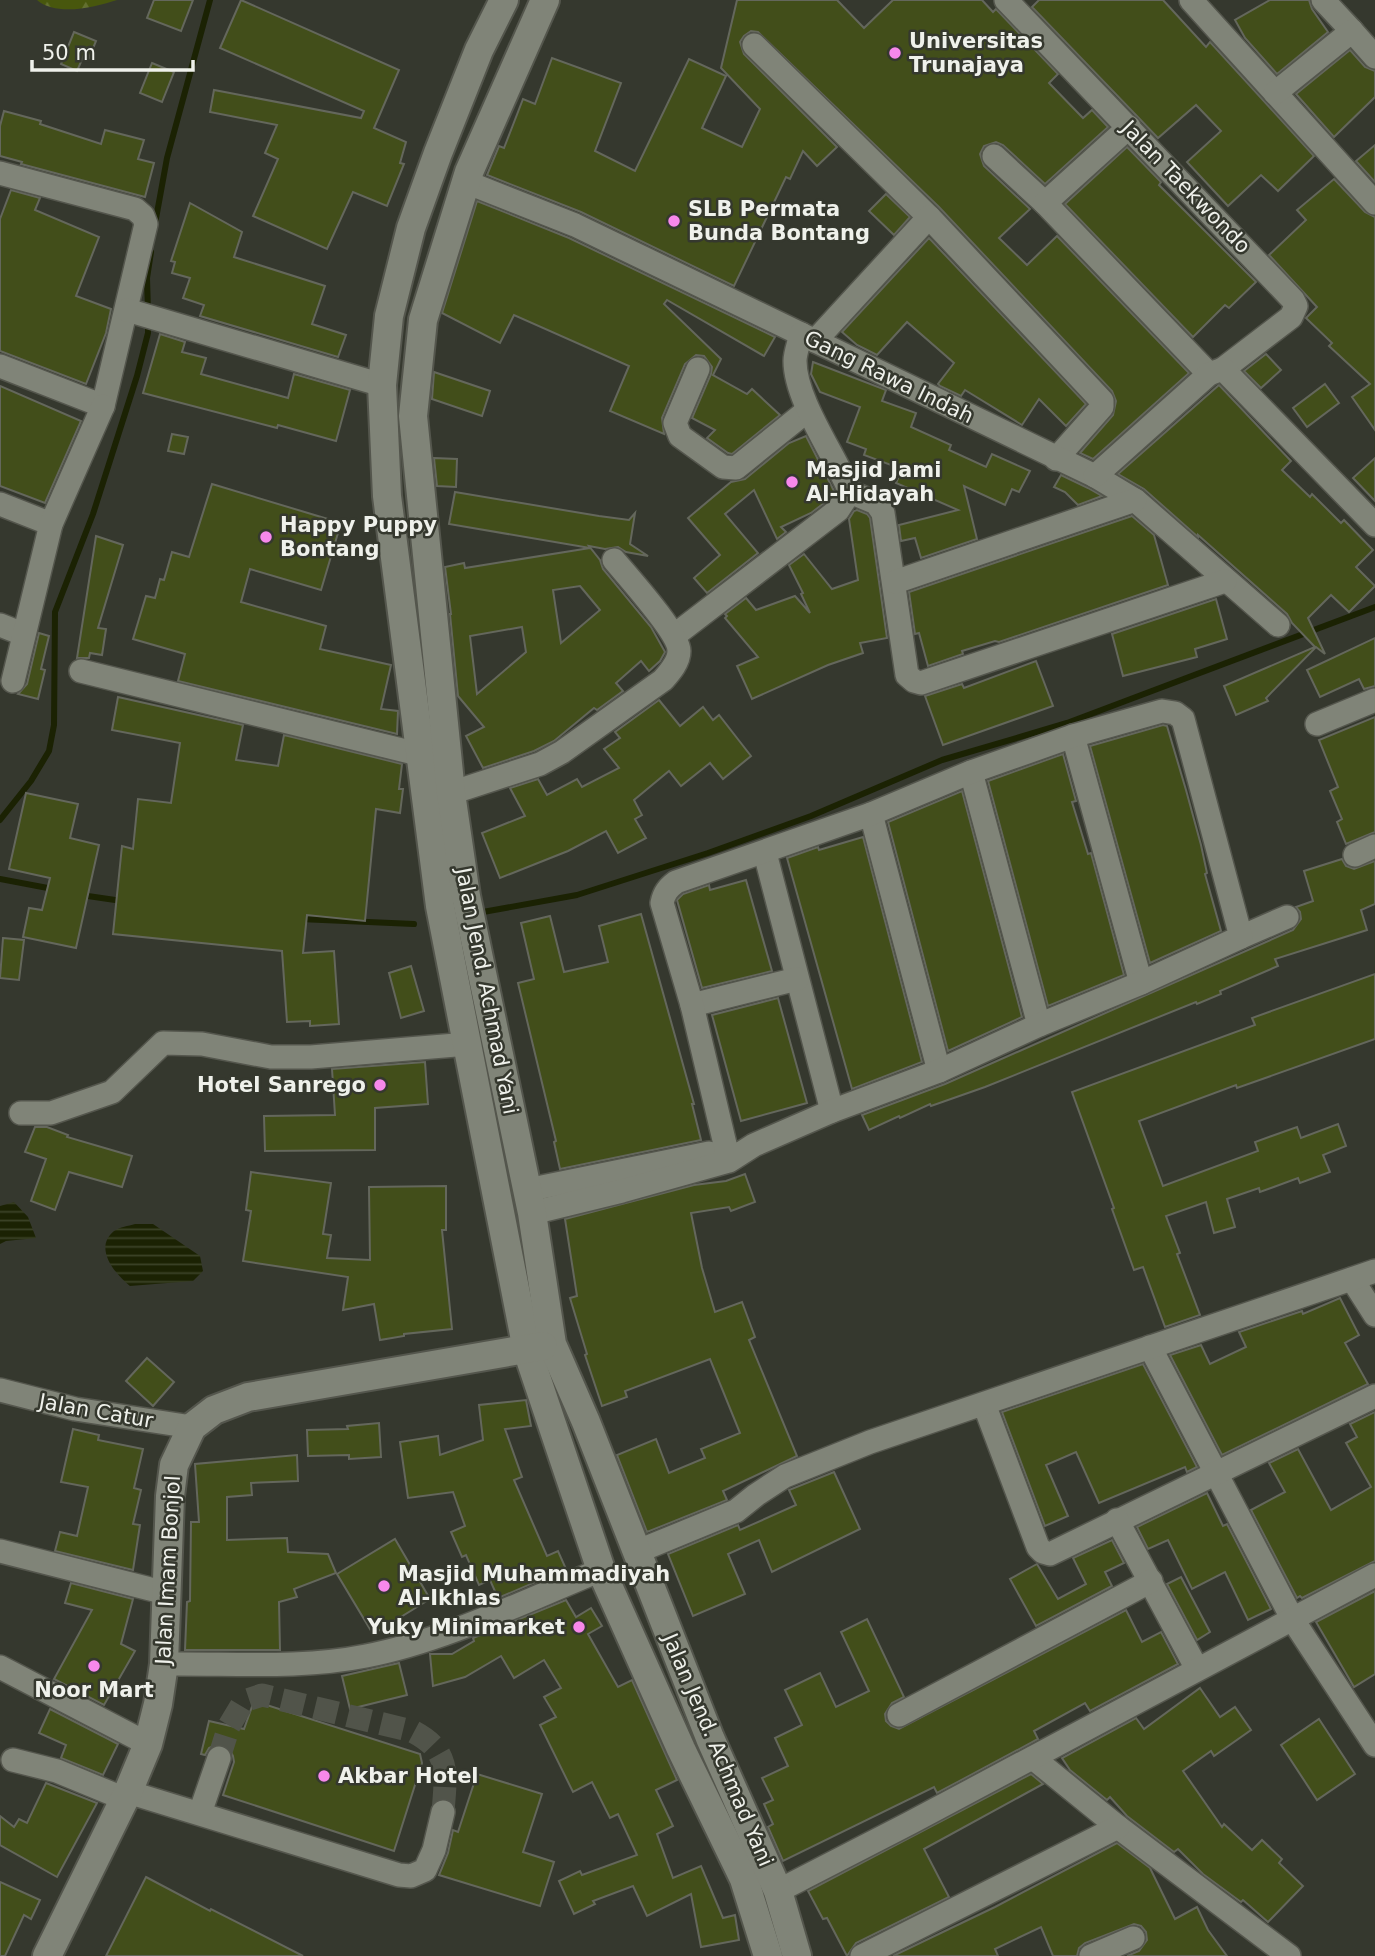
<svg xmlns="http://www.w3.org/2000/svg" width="1375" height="1956" font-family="'DejaVu Sans',sans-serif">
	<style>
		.forest { fill: url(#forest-firs) }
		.water { fill: url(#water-rules) }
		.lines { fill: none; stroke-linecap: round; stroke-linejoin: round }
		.stream { stroke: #1b2203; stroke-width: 6 }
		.building { fill: #424e1a; stroke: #64675c; stroke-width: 2; fill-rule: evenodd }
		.minor-tunnel { stroke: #51544a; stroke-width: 23; stroke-dasharray: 23 11; stroke-linecap: butt }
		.minor-casing { stroke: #54564d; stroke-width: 26 }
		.tertiary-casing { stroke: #54564d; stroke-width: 32 }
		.minor { stroke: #808478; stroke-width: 23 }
		.tertiary { stroke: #808478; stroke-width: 28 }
		.poi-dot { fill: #f788eb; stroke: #35382e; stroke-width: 2.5 }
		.labels { text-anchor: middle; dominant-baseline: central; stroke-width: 5; stroke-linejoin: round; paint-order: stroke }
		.poi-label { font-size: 21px; font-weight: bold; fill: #eff1eb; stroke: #35382e; text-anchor: start }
		.street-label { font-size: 21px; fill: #eff1eb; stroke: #35382e }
	</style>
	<defs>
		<pattern id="forest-firs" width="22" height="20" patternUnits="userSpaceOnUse" patternTransform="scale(1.75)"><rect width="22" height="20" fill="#48570d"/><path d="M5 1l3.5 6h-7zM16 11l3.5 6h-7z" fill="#637030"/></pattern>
		<pattern id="water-rules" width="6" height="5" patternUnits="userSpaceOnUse" patternTransform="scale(1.75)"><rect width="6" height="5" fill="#1b2203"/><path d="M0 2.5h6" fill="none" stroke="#3c4328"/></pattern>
	</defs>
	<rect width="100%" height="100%" fill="#35382e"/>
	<!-- forest -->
	<path class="forest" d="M37,0H117C95,7 57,17 37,0Z"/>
	<!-- water -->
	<g class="water">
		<polygon points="14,1202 28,1217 36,1238 6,1241 0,1244 0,1206"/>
		<path d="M135,1224H153L200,1256L203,1271L193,1281L130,1286C115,1274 93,1248 114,1231C120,1227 128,1226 135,1224Z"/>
	</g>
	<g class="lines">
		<!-- stream -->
		<g class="stream">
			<polyline points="155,224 167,158 210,0"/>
			<polyline points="148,311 147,278 151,252"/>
			<polyline points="0,820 31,781 49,751 54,725 55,612 93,514 137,376 148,333 148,321"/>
			<polyline points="0,879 53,889"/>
			<polyline points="81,895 122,901"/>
			<polyline points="483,912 577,895 708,853 811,816 942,760 1067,723 1375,607"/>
			<polyline points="300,919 414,924"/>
		</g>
	</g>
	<!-- building -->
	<g class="building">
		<polygon points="154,0 193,0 181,31 147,18"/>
		<polygon points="241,0 399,70 374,128 406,142 400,163 404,164 387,206 353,192 327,249 253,216 278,159 265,153 277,125 210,112 214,90 361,118 364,111 220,48"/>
		<polygon points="737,0 837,0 864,28 893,0 982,0 993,12 996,9 1058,74 1049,83 1083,118 1092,110 1108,127 1045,184 1003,145 996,142 984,146 980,154 984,166 1030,209 999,238 1027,265 1057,236 1189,373 1093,459 1080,453 1113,415 1116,401 1112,391 939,207 758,32 751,31 744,36 740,42 744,54 837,147 817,166 803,151 790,179 786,177 734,286 581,212 487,175 499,146 504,148 523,99 535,104 552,58 621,83 595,151 635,171 689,59 726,76 702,128 742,147 760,109 721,68"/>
		<polygon points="1039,0 1163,0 1206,47 1210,42 1314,156 1278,191 1261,175 1228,206 1187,162 1221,131 1196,105 1158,138 1032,7"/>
		<polygon points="1270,0 1309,0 1312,9 1328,32 1277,74 1245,38 1235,20"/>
		<polygon points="74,32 96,41 89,58 84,55 77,71 61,64"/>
		<polygon points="1350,50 1365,67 1375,71 1375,97 1334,137 1296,94"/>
		<polygon points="152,63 174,72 162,102 140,93"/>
		<polygon points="4,111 41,121 40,124 101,144 105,130 144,140 138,159 154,163 145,197 21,164 22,162 0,156 0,126"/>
		<polygon points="1375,145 1375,182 1356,161"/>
		<polygon points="1127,147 1161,182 1159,185 1256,282 1229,308 1225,305 1193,337 1065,204"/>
		<polygon points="1334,179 1365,212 1375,217 1375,430 1352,397 1370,384 1329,346 1332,343 1306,318 1317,307 1269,255 1306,220 1297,210"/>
		<polygon points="11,190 40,198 35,210 99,237 76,296 111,309 106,333 86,384 0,351 0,219"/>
		<polygon points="886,194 910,217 894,235 869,211"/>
		<polygon points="477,201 569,238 775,337 764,356 667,300 664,304 721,359 713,375 747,394 752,389 780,415 732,454 728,453 707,438 715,430 692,418 711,374 712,367 704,356 696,355 685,364 662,418 664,434 610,411 629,366 514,315 500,343 442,313"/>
		<polygon points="190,203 242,232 234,257 325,286 312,324 346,335 338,357 200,316 204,305 183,298 190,278 172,273 175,262 171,261"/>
		<polygon points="929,238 1086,404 1066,426 1039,399 1022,425 965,390 961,396 940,386 938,384 954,363 907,322 877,355 857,345 842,332"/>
		<polygon points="160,334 185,342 182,352 206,358 201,374 288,398 294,374 350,390 336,441 278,425 277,428 143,393"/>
		<polygon points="1266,354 1281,370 1261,388 1244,371"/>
		<polygon points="813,362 886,390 882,401 916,413 911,427 951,445 949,450 986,467 992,454 1030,471 1019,492 1012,489 1005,505 964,486 977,539 921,558 915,538 901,541 899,525 958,510 896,483 902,469 864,455 866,449 847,442 860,407 820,392 811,374"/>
		<polygon points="434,372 490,391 482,416 432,399"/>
		<polygon points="1325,384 1339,403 1307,427 1293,408"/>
		<polygon points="1219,385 1291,461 1282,470 1310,497 1312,494 1341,523 1344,520 1373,550 1356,567 1375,586 1349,612 1331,595 1308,618 1325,654 1316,647 1266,698 1268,701 1236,715 1224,686 1315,647 1292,623 1287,614 1198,535 1198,537 1144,489 1118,474"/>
		<polygon points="0,386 81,421 45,503 0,486"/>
		<polygon points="172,434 188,437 184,454 168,451"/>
		<polygon points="806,436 834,491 828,500 811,513 781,527 786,532 777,539 754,490 725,514 758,553 707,593 694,578 720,555 688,518 731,482 745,479 789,443"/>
		<polygon points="434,458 457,459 456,487 437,486"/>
		<polygon points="1375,458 1375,501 1353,478"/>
		<polygon points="1061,475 1088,488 1102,496 1078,505 1065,492 1054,487"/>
		<polygon points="212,484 341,523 321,590 250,569 241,602 326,626 320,649 391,665 381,709 398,711 397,734 178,681 185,654 133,639 146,596 155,598 160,579 164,580 172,552 189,557"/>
		<path d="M455,492L599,516L629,520L635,513L630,544L648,556L626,552L618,547L605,549L589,546L600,560L603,569L651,627L665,652L660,661L649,671L641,661L616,683L623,691L597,710L594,708L554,741L534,751L483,768L466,736L484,727L458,696L450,614H451L445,567L464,563L465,568L590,548L449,524ZM580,586L600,610L561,643L553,590ZM522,627L526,652L477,694L470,636Z"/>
		<polygon points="857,510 867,514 870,518 887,638 860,643 863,653 828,665 752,699 737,666 758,657 725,618 727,616 725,614 746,598 756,610 795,596 810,613 801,594 803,593 789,565 804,554 832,589 858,580 849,519 854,511"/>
		<polygon points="1132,516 1154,535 1168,585 999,642 995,641 962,651 963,654 928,666 919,633 915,634 909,592"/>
		<polygon points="96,536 123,545 98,628 106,629 102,655 90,653 89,658 77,658"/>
		<polygon points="1216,599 1227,639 1195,649 1197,657 1123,676 1112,634"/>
		<polygon points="39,633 49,636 41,669 45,670 38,699 18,694 27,684"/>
		<polygon points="1375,638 1375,686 1364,689 1359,679 1320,697 1307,670"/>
		<polygon points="1036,661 1053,706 943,745 925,696 962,684 964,688"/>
		<polygon points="118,697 243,725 236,760 278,766 284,735 402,764 399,789 403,789 400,813 376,809 365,921 307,915 303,953 334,951 339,1024 310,1026 310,1021 287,1022 282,951 113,934 122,846 133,849 138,799 171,803 180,743 112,730"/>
		<polygon points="659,700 680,726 703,707 713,720 719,715 751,756 723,779 710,763 681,786 669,771 634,800 642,815 635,819 646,838 618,853 606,831 568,851 500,878 482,833 525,816 510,788 538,779 547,795 577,779 582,787 619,768 604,749 620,738 615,732"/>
		<polygon points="1375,717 1375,832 1346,844 1337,822 1342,819 1330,791 1338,787 1319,740"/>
		<polygon points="1163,725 1167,726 1186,790 1201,845 1207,873 1205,874 1221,931 1150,963 1090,746"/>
		<polygon points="1063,754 1076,801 1072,802 1088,854 1091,853 1124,975 1048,1006 988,781"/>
		<polygon points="962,791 1022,1017 948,1051 888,822"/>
		<polygon points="26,793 78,804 70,838 99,845 76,948 23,937 29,908 42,910 50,878 9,869"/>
		<polygon points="863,837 922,1062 852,1089 787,858 818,847 819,850"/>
		<polygon points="1342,859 1346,866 1354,869 1375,861 1375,904 1361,910 1367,930 1275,959 1278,966 1220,991 1221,994 1197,1004 1196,1002 985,1087 931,1106 930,1104 900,1118 899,1116 869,1130 862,1115 945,1084 1293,930 1301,919 1300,912 1296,907 1313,901 1304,871"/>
		<polygon points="746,880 772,971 702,988 677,900 683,894 709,885 710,890"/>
		<polygon points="641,914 694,1104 692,1104 701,1140 560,1169 554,1142 556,1141 518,983 534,979 521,923 550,916 564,972 608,962 599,926"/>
		<polygon points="3,938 24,940 19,980 0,978"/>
		<polygon points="411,966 424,1011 401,1018 389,973"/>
		<polygon points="1375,974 1375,1039 1237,1088 1236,1085 1139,1121 1163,1186 1258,1151 1255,1142 1297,1127 1301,1138 1338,1124 1346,1146 1323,1155 1330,1172 1300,1183 1298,1178 1260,1192 1259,1188 1227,1199 1235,1227 1214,1233 1206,1202 1166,1216 1180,1253 1177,1254 1200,1315 1165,1327 1143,1267 1134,1270 1112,1209 1114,1208 1072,1092 1255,1025 1252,1018"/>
		<polygon points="778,998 807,1103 741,1121 712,1015"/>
		<polygon points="425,1062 428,1104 375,1108 375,1150 265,1151 264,1116 335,1115 332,1069"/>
		<polygon points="35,1127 47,1127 68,1135 67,1137 132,1156 122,1187 69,1172 55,1210 31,1201 46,1159 25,1152"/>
		<polygon points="251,1172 331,1183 323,1234 331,1235 327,1258 370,1260 369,1187 446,1186 446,1230 442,1230 452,1329 404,1334 404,1336 380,1340 374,1304 343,1310 348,1277 243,1261 251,1211 246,1210"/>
		<polygon points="745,1174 755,1202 731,1211 729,1207 691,1213 702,1268 715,1312 742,1302 755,1337 749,1340 797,1456 723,1491 727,1500 647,1532 617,1455 656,1439 669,1473 705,1458 701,1449 740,1433 710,1359 625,1391 627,1397 602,1406 585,1355 587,1354 570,1298 577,1296 565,1219 694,1185 726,1181"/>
		<polygon points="1340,1298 1359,1335 1345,1343 1368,1384 1222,1455 1170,1355 1201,1345 1210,1364 1246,1347 1239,1332 1302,1311 1303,1314"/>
		<polygon points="147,1358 174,1382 153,1406 126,1381"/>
		<polygon points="1143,1364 1197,1467 1187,1472 1185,1467 1099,1503 1076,1452 1046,1465 1068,1516 1045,1526 1002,1412"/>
		<polygon points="526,1400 531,1426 505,1429 522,1477 514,1480 547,1556 558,1551 566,1569 498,1598 490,1580 479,1585 466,1555 462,1557 451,1532 465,1526 453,1492 408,1498 400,1442 438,1436 440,1455 483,1440 479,1405"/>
		<polygon points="1375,1412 1375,1561 1302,1598 1300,1596 1297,1598 1251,1510 1285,1492 1269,1463 1298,1449 1331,1510 1371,1487 1346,1443 1357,1437 1350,1424"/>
		<polygon points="379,1423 381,1457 349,1459 349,1455 308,1456 307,1430 348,1429 347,1426"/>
		<polygon points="73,1429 99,1435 98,1440 143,1449 134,1488 141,1490 133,1524 140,1525 133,1570 55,1551 60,1532 77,1536 88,1487 61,1482"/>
		<polygon points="297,1455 298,1481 251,1483 252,1495 227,1497 227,1540 287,1538 288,1552 328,1554 336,1573 294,1589 297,1597 279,1602 280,1650 185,1650 187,1602 190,1601 191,1522 199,1522 195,1464"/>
		<polygon points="834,1472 860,1529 772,1572 759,1540 728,1554 745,1594 693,1616 668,1554 738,1525 740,1530 796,1505 789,1490"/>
		<polygon points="1207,1493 1223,1526 1227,1524 1271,1609 1248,1620 1225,1572 1192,1589 1168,1540 1148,1549 1137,1527"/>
		<polygon points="395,1539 430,1599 373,1634 337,1574"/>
		<polygon points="1112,1540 1124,1563 1105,1572 1112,1586 1036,1626 1010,1579 1037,1564 1058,1599 1086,1584 1073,1558"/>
		<polygon points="1181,1577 1210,1632 1197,1640 1167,1584"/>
		<polygon points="71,1583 133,1599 121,1644 135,1651 104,1705 54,1679 92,1610 65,1603"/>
		<polygon points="1375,1591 1375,1674 1354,1687 1316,1622"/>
		<polygon points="566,1600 576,1617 591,1608 602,1626 588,1634 618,1687 632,1680 677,1780 656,1790 673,1826 657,1834 673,1878 701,1866 723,1918 735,1915 739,1940 701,1947 691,1894 647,1916 633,1886 593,1901 595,1904 574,1914 559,1881 580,1871 582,1875 637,1855 618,1814 610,1818 592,1782 573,1792 540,1725 556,1717 544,1697 561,1688 544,1660 514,1678 501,1656 465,1677 433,1686 430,1654 452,1654 474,1641 473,1638"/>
		<polygon points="1126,1610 1142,1642 1161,1632 1178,1664 1090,1711 1085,1703 1034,1731 1038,1739 937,1793 934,1787 783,1861 768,1827 773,1824 764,1804 773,1800 762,1778 788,1766 775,1738 802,1725 785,1690 820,1673 836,1707 869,1691 841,1632 867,1619 904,1697 892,1703 885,1714 886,1721 891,1726 899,1729"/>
		<polygon points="399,1663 407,1695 350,1709 342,1676"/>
		<polygon points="1200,1688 1220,1717 1235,1707 1251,1730 1214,1756 1211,1751 1183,1771 1222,1827 1224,1824 1252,1850 1262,1840 1282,1859 1279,1863 1303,1886 1268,1922 1243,1900 1241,1902 1203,1874 1178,1849 1174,1852 1127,1816 1110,1797 1107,1800 1070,1770 1062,1758 1136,1718 1144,1729"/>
		<polygon points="254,1701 420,1754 422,1763 394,1851 223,1795 234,1762 233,1756 229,1748 217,1744 209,1748 205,1755 201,1754 209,1721 244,1729"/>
		<polygon points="50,1709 118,1744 103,1775 61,1758 66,1745 39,1733"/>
		<polygon points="1319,1719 1355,1774 1317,1800 1281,1745"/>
		<polygon points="477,1774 542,1794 523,1852 554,1862 540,1906 439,1875 448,1853 453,1830 458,1832"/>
		<polygon points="1031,1774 1043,1784 924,1849 949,1897 856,1943 847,1956 827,1918 823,1919 808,1891"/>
		<polygon points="46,1783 97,1803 57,1877 0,1845 0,1816 14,1827 19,1819 27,1823"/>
		<polygon points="1117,1843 1150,1868 1175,1919 1197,1907 1208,1930 1227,1956 1127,1956 1139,1951 1147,1940 1146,1932 1141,1926 1134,1924 1085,1943 1079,1948 1077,1956 1053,1956 1041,1927 995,1949 998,1956 893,1956 995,1907"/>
		<polygon points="146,1877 210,1911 211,1909 303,1956 106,1956"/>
		<polygon points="0,1882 40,1900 31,1919 24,1915 5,1956 0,1956"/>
	</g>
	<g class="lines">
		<!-- minor-tunnel -->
		<path class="minor-tunnel" d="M219,1758L229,1726L244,1701L262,1695L412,1731C451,1751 446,1773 443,1812"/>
		<!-- minor casing -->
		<g class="minor-casing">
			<g id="minor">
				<polyline points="1006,0 1293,300 1296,306 1291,317 1223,369"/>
				<polyline points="1191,0 1375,203"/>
				<polyline points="1323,0 1352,31"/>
				<polyline points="754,45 929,217 1102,401 1102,407 1056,459"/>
				<polyline points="1275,93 1352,31 1375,57"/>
				<polyline points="994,156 1045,203 1209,374"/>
				<polyline points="0,173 135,209 143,216 146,224 103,406 0,366"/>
				<polyline points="466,182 575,225 1095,476 1135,500 1278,625"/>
				<polyline points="1045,203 1129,127"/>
				<polyline points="127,310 382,385"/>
				<polyline points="815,341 929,217"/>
				<polyline points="698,369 675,423 680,436 723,467 736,468 808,410"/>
				<polyline points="1095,476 1209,374 1223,369 1375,525"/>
				<polyline points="850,492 876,503 883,513 907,675 914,681 921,683 1225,581"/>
				<polyline points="0,504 51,524"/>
				<polyline points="895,582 1135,500"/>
				<polyline points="0,625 23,634"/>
				<path d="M675,635L838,510L850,492C835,455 795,400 795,361C795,353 799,343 801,334"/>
				<polyline points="81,671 422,755"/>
				<polyline points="13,681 51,524 103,406"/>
				<polyline points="1317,724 1375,700"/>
				<polyline points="1073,736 1141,983"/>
				<polyline points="971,772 1039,1025"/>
				<path d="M451,793L540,764L562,752L663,680C670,672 679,662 679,651C679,633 628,577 614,560"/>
				<polyline points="871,814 939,1071"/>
				<polyline points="765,853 832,1111"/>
				<polyline points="1355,855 1375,846"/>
				<polyline points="1241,937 1287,917"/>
				<polyline points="692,1005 797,979"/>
				<polyline points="21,1113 51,1113 112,1092 163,1043 202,1044 271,1057 311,1057 468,1044"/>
				<polyline points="527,1190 709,1153"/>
				<path d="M532,1213L622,1191L729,1161L754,1145L832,1111L939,1071L1039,1025L1141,983L1241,937L1183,719L1175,713L1162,711L1073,736L971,772L871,814L676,882C668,888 664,893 662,903L692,1005L729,1161"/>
				<polyline points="1352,1279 1375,1315"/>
				<polyline points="1150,1347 1293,1620 1375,1745"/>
				<polyline points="0,1390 75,1409 192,1427"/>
				<polyline points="984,1404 1038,1547 1043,1552 1050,1554 1375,1396"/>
				<polyline points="1117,1520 1197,1669"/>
				<polyline points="0,1551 166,1593"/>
				<polyline points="636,1552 736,1511 756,1495 785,1476 870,1442 1375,1271"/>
				<path d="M164,1664C231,1663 301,1669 366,1656C444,1641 527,1600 601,1570"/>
				<polyline points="0,1667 148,1744"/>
				<polyline points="899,1715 1151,1581"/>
				<polyline points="1033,1758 1118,1827 1289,1956"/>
				<polyline points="13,1760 57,1771 125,1799"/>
				<polyline points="128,1792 399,1875 411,1876 425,1870 434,1850 443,1812"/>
				<polyline points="200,1813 219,1758"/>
				<polyline points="778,1891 910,1823 1375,1575"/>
				<polyline points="862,1956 1118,1827"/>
				<polyline points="1091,1956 1133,1938"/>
			</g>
		</g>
		<!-- tertiary casing -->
		<g class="tertiary-casing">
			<g id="tertiary">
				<polyline points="504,0 479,50 438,153 411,228 389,316 382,385 387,496 440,906 527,1350 601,1570 681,1749 744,1879 768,1956"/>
				<polyline points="545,0 469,172 423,320 413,416 451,793 466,896 532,1213 552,1344 586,1422 710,1738 778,1891 797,1956"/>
				<polyline points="47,1956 128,1792 148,1744 158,1704 164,1664 170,1496 174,1465 192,1427 214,1410 248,1397 543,1346"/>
			</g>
		</g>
		<!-- minor -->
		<use href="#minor" class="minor"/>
		<!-- tertiary -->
		<use href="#tertiary" class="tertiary"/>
	</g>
	<!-- markers -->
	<g class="poi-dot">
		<circle cx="895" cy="53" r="7"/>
		<circle cx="674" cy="221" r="7"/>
		<circle cx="792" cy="482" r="7"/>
		<circle cx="266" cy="537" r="7"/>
		<circle cx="380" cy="1085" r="7"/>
		<circle cx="384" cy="1586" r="7"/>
		<circle cx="579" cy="1627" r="7"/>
		<circle cx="94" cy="1666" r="7"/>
		<circle cx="324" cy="1776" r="7"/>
	</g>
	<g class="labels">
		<!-- poi labels -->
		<g class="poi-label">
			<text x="909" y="41">Universitas<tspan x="909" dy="24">Trunajaya</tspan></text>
			<text x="688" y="209">SLB Permata<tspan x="688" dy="24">Bunda Bontang</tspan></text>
			<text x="806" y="470">Masjid Jami<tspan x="806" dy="24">Al-Hidayah</tspan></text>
			<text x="280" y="525">Happy Puppy<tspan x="280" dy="24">Bontang</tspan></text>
			<text x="366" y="1085" text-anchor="end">Hotel Sanrego</text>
			<text x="398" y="1574">Masjid Muhammadiyah<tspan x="398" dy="24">Al-Ikhlas</tspan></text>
			<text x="565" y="1627" text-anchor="end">Yuky Minimarket</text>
			<text x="94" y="1690" text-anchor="middle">Noor Mart</text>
			<text x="338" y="1776">Akbar Hotel</text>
		</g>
		<!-- street labels -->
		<g class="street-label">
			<text transform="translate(1186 187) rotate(46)">Jalan Taekwondo</text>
			<text transform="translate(889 377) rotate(26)">Gang Rawa Indah</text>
			<text transform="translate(487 991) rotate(79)">Jalan Jend. Achmad Yani</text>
			<text transform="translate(96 1411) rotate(10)">Jalan Catur</text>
			<text transform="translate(168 1570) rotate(-87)">Jalan Imam Bonjol</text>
			<text transform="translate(718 1750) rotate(67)">Jalan Jend. Achmad Yani</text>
		</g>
	</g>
	<!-- scale -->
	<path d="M32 60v10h161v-10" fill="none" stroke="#eff1eb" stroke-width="3.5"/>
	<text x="42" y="60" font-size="21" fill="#eff1eb" stroke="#35382e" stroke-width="5" paint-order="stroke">50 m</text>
</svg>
